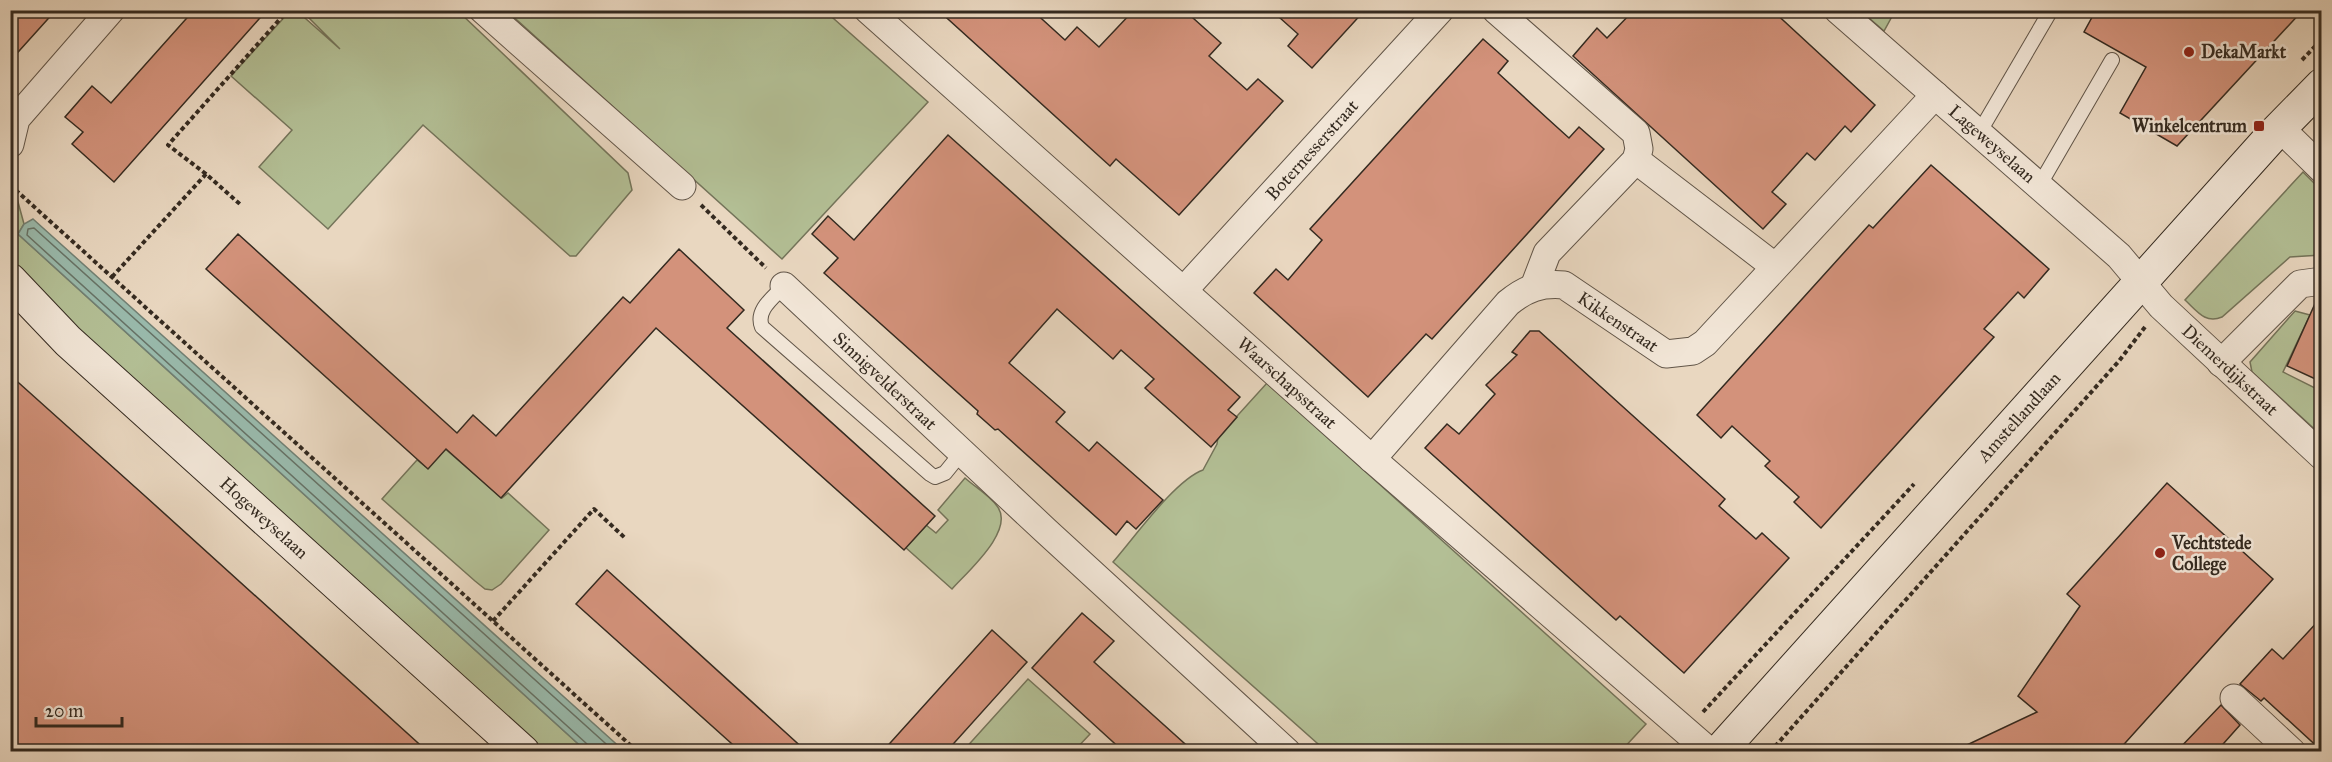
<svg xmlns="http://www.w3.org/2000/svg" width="2332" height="762" font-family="'IM FELL Great Primer',serif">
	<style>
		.green { fill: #b3bf95; stroke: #74745a; stroke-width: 1.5 }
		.water { fill: #99baac; stroke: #718074; stroke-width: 1.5 }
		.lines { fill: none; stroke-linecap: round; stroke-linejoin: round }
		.shore { stroke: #667266; stroke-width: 1.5 }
		.building { fill: #d3927b; stroke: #342a20; stroke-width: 1.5 }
		.lane-casing { stroke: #615548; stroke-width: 16 }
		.street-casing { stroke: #615548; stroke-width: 29 }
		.secondary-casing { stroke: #342a20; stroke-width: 35 }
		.path { stroke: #342a20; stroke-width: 4; stroke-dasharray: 4.5 3; stroke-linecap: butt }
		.lane { stroke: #f1e5d6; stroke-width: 14 }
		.street { stroke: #f1e5d6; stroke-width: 27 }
		.secondary { stroke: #f1e5d6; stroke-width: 33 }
		.poi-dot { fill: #8f2418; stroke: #f1e5d6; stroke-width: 2 }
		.labels { text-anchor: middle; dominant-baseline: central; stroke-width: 5; stroke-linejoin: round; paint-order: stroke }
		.poi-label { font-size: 18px; font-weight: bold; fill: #342a20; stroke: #f1e5d6; text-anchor: start }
		.street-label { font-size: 18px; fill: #342a20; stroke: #f1e5d6 }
	</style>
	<rect width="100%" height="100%" fill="#e9d7c0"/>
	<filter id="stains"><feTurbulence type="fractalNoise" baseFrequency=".00333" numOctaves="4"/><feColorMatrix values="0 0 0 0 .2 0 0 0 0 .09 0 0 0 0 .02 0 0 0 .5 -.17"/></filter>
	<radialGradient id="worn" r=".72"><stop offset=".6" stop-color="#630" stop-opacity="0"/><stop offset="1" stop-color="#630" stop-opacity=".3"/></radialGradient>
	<!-- green -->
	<g class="green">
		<polygon points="290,11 297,11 340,49 302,11 458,11 628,173 632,190 576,256 570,256 423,125 328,229 259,167 292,130 231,76"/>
		<polygon points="507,11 825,11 928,102 782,259"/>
		<polygon points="1861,11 1895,11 1884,31"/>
		<path d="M2303,172L2321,190V255L2290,257L2222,317C2205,324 2197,311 2185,300Z"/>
		<polygon points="15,191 24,224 18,234 586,751 540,751 27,284 11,258 10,197"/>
		<polygon points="2295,311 2310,315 2283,372 2321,391 2321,435 2252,372 2250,362"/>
		<path d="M1267,383L1646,724L1621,751H1326L1113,562C1134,538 1175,480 1203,470L1217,444L1218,437Z"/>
		<polygon points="443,447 502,498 508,493 549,530 501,584 492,590 485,589 475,581 382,499 417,460 425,466"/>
		<path d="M965,478C975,487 989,495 997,506C1016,530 967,572 952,589L905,547L926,525L936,533L948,520L938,510Z"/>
		<polygon points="1028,679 1090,734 1074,751 963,751"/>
	</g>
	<!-- water -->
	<polygon class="water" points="33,219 624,751 586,751 18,234 24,224"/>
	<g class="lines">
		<!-- shore -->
		<polyline class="shore" points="589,752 587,744 27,235 28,229 34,228 615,752"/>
	</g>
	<!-- building -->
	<g class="building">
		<polygon points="10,10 56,10 10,61"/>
		<polygon points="194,10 267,10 114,182 72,144 83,132 65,117 92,86 111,103"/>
		<polygon points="938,10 1032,10 1065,40 1077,27 1099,47 1134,10 1184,10 1221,43 1209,56 1247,90 1258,79 1283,101 1179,215 1116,159 1110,166"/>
		<polygon points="1271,10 1365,10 1312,68 1288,46 1298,34"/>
		<polygon points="1634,10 1772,10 1875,105 1851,132 1845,126 1815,160 1807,153 1772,192 1786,204 1763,229 1573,56 1597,28 1607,38"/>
		<polygon points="2096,10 2303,10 2177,146 2120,113 2146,67 2084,32"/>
		<polygon points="1483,39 1508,61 1498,73 1548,119 1569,138 1579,127 1604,149 1432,339 1426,334 1368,397 1254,293 1276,269 1288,280 1322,240 1310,229"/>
		<polygon points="948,135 1240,397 1228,410 1237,417 1211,447 1145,388 1154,379 1137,364 1121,350 1113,359 1057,309 1009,363 1065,412 1056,422 1089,451 1097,442 1163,500 1136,529 1127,521 1116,535 998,429 995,430 977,414 978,411 824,273 838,258 812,234 828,216 854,240"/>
		<polygon points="1931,165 2049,269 2024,298 2018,292 1984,329 1994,337 1821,528 1794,502 1799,497 1765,466 1770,461 1732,426 1721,438 1697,415 1869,225 1873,228"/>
		<polygon points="238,234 457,433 473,415 496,436 623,297 630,303 679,249 744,310 727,328 935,516 904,550 656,328 501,498 446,449 428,469 206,269"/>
		<polygon points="2318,297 2322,297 2322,382 2287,366"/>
		<polygon points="1530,331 1539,331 1725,499 1719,506 1756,539 1762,533 1789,558 1684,673 1620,616 1616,620 1425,448 1447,424 1459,434 1495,394 1486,385 1517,355 1512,352"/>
		<polygon points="10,375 145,496 428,752 18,752 10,745"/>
		<polygon points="2167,483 2273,579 2117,752 1952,752 2037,712 2018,696 2080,606 2067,594"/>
		<polygon points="607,570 807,752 741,752 576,604"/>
		<polygon points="1082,613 1114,641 1094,662 1194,752 1124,752 1032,668"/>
		<polygon points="2322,617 2322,751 2264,698 2261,701 2240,684 2272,649 2283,659"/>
		<polygon points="992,630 1027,662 946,752 882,752"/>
		<polygon points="2221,705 2240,725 2216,752 2176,752"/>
	</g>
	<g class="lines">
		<!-- lane casing -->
		<g class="lane-casing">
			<g id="lane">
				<polyline points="1979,133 2051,10"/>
				<polyline points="2039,186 2112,60"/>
				<path d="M784,286C774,297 755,310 762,327L930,474L935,477L945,473L962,452"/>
			</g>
		</g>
		<!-- street casing -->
		<g class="street-casing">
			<g id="street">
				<polyline points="483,10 682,186"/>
				<polyline points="868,10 1372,459 1710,752"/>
				<polyline points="1496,10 1636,133 1639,149 1636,160 1547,253 1534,287"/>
				<polyline points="1838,10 2119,256 2161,306 2322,456"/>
				<polyline points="2280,128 2322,169"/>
				<polyline points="10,144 16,119 111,10"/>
				<polyline points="1636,160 1774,266"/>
				<polyline points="784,286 1046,531 1287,752"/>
				<polyline points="1184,290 1440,10"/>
				<polyline points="2221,363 2300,284 2322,281"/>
				<path d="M1372,459L1508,303C1526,288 1541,283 1564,285L1666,354L1693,351L1705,343L1935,95"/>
				<polyline points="2234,698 2292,752"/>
			</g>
		</g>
		<!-- secondary casing -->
		<g class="secondary-casing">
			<g id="secondary">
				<polyline points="10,280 68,341 523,752"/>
				<polyline points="1719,752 2271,137 2322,85"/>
			</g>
		</g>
		<!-- path -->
		<g class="path">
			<polyline points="2302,60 2322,39"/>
			<polyline points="206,174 168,145 288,10"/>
			<polyline points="10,185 638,752"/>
			<polyline points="701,205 766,268"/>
			<polyline points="112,277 206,174 241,205"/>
			<polyline points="493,621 594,509 625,538"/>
			<polyline points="1703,712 1914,484"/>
			<polyline points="1770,752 2119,361 2145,327"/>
		</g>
		<!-- lane -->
		<use href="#lane" class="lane"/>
		<!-- street -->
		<use href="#street" class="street"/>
		<!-- secondary -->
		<use href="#secondary" class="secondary"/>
	</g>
	<!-- markers -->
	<g class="poi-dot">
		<circle cx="2189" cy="52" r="6"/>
		<rect x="2253" y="120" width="12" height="12" rx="3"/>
		<circle cx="2160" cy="553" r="6"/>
	</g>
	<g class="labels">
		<!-- poi labels -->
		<g class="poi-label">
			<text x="2201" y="52">DekaMarkt</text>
			<text x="2247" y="126" text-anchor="end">Winkelcentrum</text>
			<text x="2172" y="543">Vechtstede<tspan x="2172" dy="21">College</tspan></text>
		</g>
		<!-- street labels -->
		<g class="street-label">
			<text transform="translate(1992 144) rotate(41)">Lageweyselaan</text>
			<text transform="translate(1312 150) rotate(-48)">Boternesserstraat</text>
			<text transform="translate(1618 322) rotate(34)">Kikkenstraat</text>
			<text transform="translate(2230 370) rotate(43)">Diemerdijkstraat</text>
			<text transform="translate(885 381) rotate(43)">Sinnigvelderstraat</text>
			<text transform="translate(1287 383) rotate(42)">Waarschapsstraat</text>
			<text transform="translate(2019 417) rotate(-48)">Amstellandlaan</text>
			<text transform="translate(264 518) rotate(42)">Hogeweyselaan</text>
		</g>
	</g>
	<!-- margin -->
	<rect width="2332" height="762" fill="none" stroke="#e9d7c0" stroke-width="36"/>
	<rect x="12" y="12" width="2308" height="738" fill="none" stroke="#342a20" stroke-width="3"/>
	<rect x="18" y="18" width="2296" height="726" fill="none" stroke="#342a20" stroke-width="1.5"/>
	<!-- scale -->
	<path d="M36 717v9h86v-9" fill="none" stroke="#342a20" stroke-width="3"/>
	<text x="45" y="717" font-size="18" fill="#342a20" stroke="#f1e5d6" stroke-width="4.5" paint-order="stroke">20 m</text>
	<rect width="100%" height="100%" filter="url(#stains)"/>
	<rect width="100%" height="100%" fill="url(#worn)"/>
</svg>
